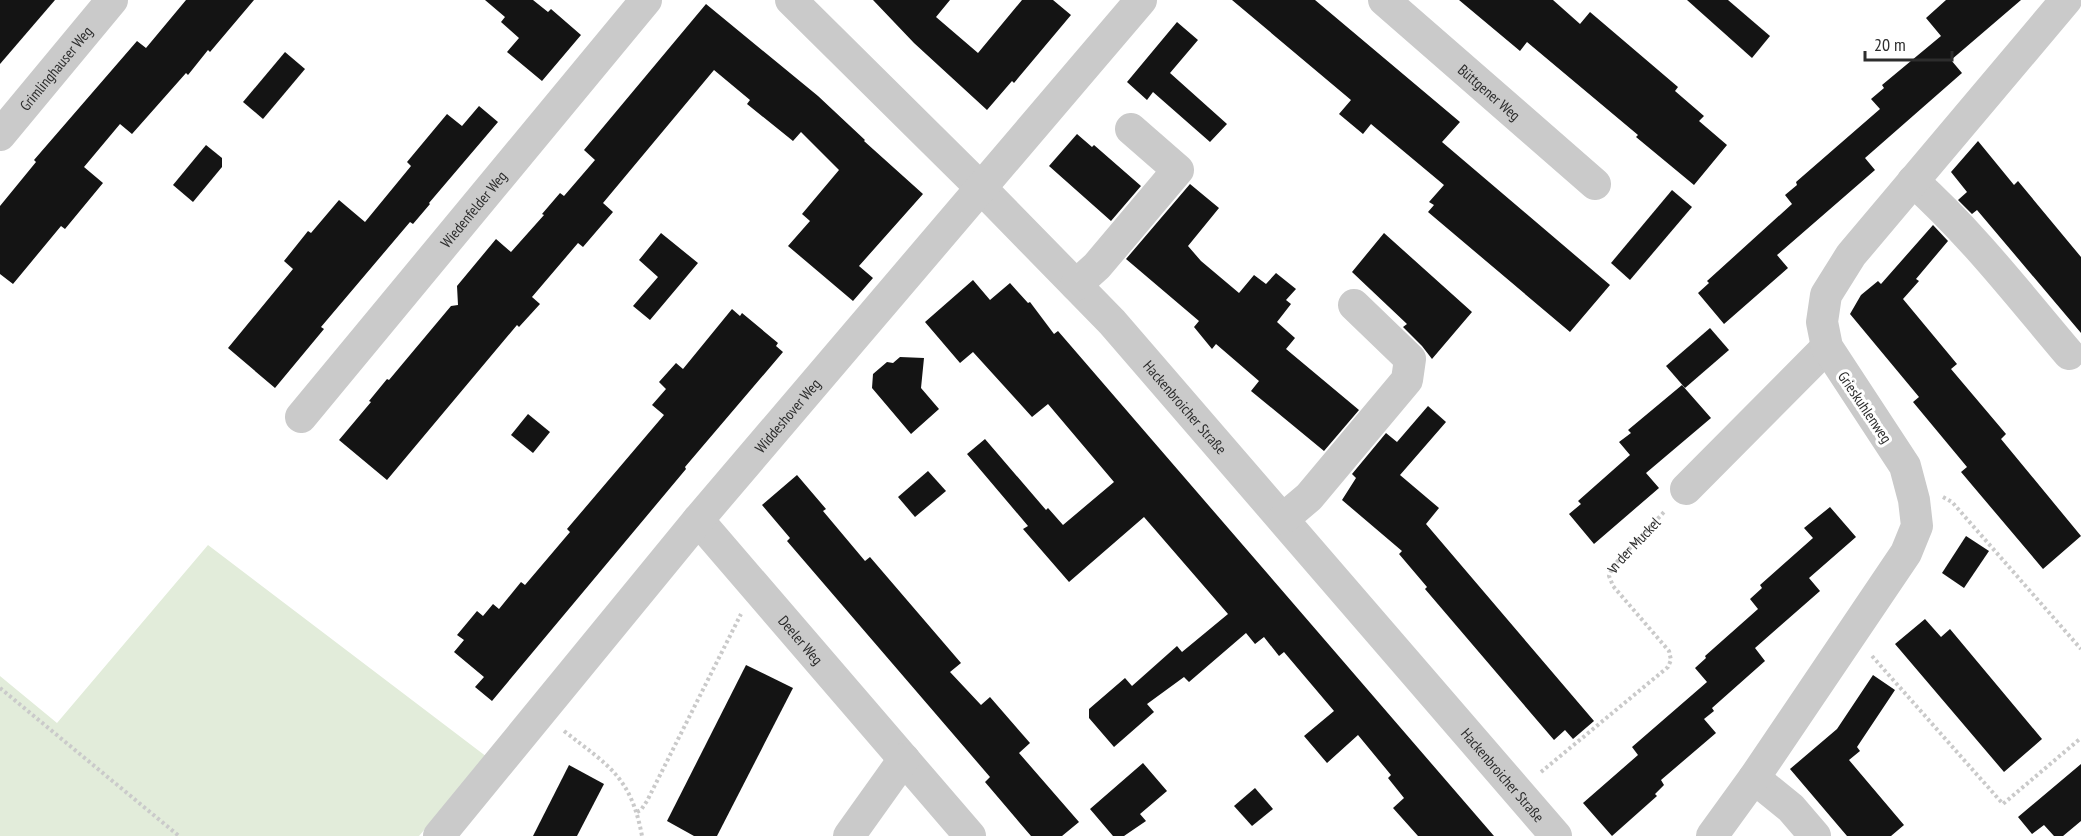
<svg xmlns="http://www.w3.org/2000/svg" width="2081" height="836" font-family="'PT Sans Narrow',sans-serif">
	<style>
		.green { fill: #e2ecda }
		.building { fill: #141414 }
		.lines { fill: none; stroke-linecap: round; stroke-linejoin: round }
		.path { stroke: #cacaca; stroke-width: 4; stroke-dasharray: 3 3; stroke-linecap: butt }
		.minor { stroke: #cacaca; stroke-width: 32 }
		.labels { text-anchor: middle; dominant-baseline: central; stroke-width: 6; stroke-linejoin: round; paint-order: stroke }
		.street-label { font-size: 15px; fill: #2d2d2d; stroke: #fff }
	</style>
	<rect width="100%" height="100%" fill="#fff"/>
	<!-- green -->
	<polygon class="green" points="208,545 487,757 419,836 0,836 0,676 57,723"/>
	<!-- building -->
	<g class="building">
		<polygon points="0,0 55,0 0,64"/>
		<polygon points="186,0 254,0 210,52 208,50 188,75 186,73 132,134 120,124 84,167 103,183 65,229 61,226 13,284 0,274 0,206 36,162 34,160 137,41 146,48"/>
		<polygon points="485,0 533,0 548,12 551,9 581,35 542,81 507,52 519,38 501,22 505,17"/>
		<polygon points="873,0 950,0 936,17 978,53 1022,0 1053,0 1071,15 1014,83 1012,81 987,110 914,43"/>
		<polygon points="1232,0 1315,0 1460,122 1442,142 1610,285 1570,332 1428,212 1434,205 1429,202 1444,185 1371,124 1363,134 1339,114 1351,100"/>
		<polygon points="1459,0 1553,0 1580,24 1590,12 1678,87 1675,91 1704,116 1699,121 1727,145 1694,185 1636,137 1638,135 1527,42 1520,51"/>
		<polygon points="1687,0 1728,0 1770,36 1752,58"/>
		<polygon points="1946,0 2021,0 1951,60 1962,73 1865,158 1875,170 1777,255 1788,268 1724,324 1698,293 1709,283 1707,281 1792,204 1785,195 1797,185 1796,182 1880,109 1871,99 1884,88 1882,85 1941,36 1926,18"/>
		<polygon points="706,4 818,96 865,140 864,141 923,194 859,266 873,278 853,301 788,246 810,221 802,214 839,170 801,132 793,141 747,104 750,100 714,70 603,203 613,212 583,247 578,243 532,297 540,304 519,327 517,325 387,480 339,440 371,402 369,401 387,379 389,380 451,306 458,305 457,286 496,239 511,252 544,215 542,214 560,193 564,196 595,160 584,150"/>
		<polygon points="1177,22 1198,40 1170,73 1227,124 1210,142 1153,92 1147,100 1127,82"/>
		<polygon points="285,52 305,69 263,119 243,102"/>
		<polygon points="479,106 498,122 429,203 430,204 413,224 410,222 321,327 324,329 275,388 228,348 293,269 284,261 308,231 311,233 339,200 365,222 411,166 407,162 447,114 462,126"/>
		<polygon points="1077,134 1092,147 1094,145 1141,186 1111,221 1049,166"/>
		<polygon points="1978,141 2014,185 2018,181 2081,257 2081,333 1977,210 1972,214 1958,200 1967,192 1951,172"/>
		<polygon points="206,145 222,158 222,167 193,202 173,185"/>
		<polygon points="1190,184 1219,208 1188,246 1201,261 1239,293 1254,275 1266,284 1276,273 1296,289 1286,300 1291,304 1277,322 1295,338 1286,349 1359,410 1324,451 1251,391 1259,381 1216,344 1212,349 1194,327 1199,321 1126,259"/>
		<polygon points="1672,190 1692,207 1630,280 1611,263"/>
		<polygon points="1933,225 1948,241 1916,279 1919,281 1903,299 1957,364 1951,369 2006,434 2001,439 2081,536 2043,569 1961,472 1967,467 1913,402 1919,397 1850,314 1861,295 1878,281 1881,284"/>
		<polygon points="661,233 698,263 650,320 633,306 658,277 639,260"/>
		<polygon points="1384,233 1472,312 1432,359 1422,346 1403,327 1407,324 1352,272"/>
		<polygon points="973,280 990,300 1010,283 1028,303 1030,302 1054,334 1058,331 1494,836 1418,836 1393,808 1404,798 1388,778 1391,775 1358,735 1327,763 1304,736 1334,711 1284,652 1279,656 1264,637 1255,644 1246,633 1189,682 1184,677 1147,704 1154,712 1114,747 1089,718 1089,709 1125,678 1132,686 1177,646 1182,652 1228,614 1144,517 1069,582 1023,529 1028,526 967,454 985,439 1046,510 1048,508 1063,525 1114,482 1048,404 1032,417 973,352 960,363 925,322"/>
		<polygon points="732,309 740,316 742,313 778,343 776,346 783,352 702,447 685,467 686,469 492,701 475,687 484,677 454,652 464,640 457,635 477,611 483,616 493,604 499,609 521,582 525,585 570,532 567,529 664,415 652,405 666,389 659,382 676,363 683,369"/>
		<polygon points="1710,328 1729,350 1685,388 1666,366"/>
		<polygon points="900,357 924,358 921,388 939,409 911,434 872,388 873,374 887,362 893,363"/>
		<polygon points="1682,385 1711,418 1646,473 1659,488 1594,544 1569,514 1581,504 1578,501 1630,455 1619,442 1631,433 1628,430"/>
		<polygon points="1428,406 1446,422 1400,475 1439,508 1426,524 1594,721 1573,739 1565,730 1554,740 1425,589 1427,587 1399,554 1402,551 1342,500 1356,478 1352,474 1386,433 1397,442"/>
		<polygon points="528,414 550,432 533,453 511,435"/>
		<polygon points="928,471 946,491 915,517 898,497"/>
		<polygon points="797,475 826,509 823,511 865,561 870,557 961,663 950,672 981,705 990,697 1030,743 1019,753 1079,822 1062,836 1031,836 985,782 990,777 787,541 790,538 762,505"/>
		<polygon points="1830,507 1856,537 1809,578 1820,591 1755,648 1765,661 1712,708 1714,711 1704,719 1716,733 1661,780 1664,785 1655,794 1657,796 1612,836 1583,803 1638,755 1632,747 1707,682 1695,668 1706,658 1705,656 1758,609 1750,599 1762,588 1760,585 1813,538 1804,528"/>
		<polygon points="1966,536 1989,551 1964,588 1942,573"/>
		<polygon points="1925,619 1941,637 1950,629 2042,739 2004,772 1895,644"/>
		<polygon points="746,665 793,688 717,836 694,836 667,821"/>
		<polygon points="1873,675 1895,690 1857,747 1860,751 1849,760 1904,825 1891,836 1847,836 1790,769 1837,729"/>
		<polygon points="1143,763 1167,791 1140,814 1146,821 1124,836 1113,836 1090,809"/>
		<polygon points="2081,764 2081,821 2063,836 2054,836 2044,825 2032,834 2018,817"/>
		<polygon points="569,765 604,784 577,836 533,836"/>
		<polygon points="1255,788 1273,809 1252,826 1234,806"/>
	</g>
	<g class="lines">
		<!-- path -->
		<g class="path">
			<polyline points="1943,497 1952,502 2081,649"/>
			<polyline points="1872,656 2003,804 2081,738"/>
			<polyline points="0,688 179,836"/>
			<path d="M564,731C609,766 631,777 642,836"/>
			<path id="s1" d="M1541,772L1668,667L1671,660L1669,651L1613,586L1609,576L1613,566L1665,511"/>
			<polyline points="637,812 641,810 647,801 741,614"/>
		</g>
		<!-- minor -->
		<g class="minor">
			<path id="s2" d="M791,0L981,188L1112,322L1556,836"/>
			<path id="s3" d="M1384,0L1595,184"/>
			<path id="s4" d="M0,135L112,0"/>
			<path d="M1913,181C1971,233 2019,295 2069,354"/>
			<polyline points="1076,285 1097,266 1178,170 1131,129"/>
			<path id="s5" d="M301,417L646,0"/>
			<polyline points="1686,489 1827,347"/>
			<polyline points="1283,519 1309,497 1407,380 1410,359 1354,305"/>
			<path id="s6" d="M698,520L970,836"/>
			<polyline points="1754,778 1791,808 1815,836"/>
			<path id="s7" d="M439,836L698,520L1141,0"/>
			<polyline points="849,836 904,759"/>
			<polyline points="1712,836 1754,778 1906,553 1917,526 1914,500 1905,466 1827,347 1822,322 1826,295 1851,255 2066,0"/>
		</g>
	</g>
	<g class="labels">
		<!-- street labels -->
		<g class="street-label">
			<text stroke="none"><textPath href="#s4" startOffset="87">Grimlinghauser Weg</textPath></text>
			<text stroke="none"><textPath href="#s3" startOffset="140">Büttgener Weg</textPath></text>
			<text stroke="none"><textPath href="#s5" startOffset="270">Wiedenfelder Weg</textPath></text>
			<text stroke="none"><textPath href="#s2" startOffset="567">Hackenbroicher Straße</textPath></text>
			<text transform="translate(1865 407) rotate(56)">Grieskuhlenweg</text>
			<text stroke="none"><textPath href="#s7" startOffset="546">Widdeshover Weg</textPath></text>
			<text stroke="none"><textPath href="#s1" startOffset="318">In der Muckel</textPath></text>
			<text stroke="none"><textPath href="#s6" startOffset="158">Deeler Weg</textPath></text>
			<text stroke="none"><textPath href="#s2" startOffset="1053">Hackenbroicher Straße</textPath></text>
		</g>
	</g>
	<!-- scale -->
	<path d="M1865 51v9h87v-9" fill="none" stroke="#2d2d2d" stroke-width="3"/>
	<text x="1874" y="51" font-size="18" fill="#2d2d2d" stroke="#ffffff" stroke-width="4.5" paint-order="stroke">20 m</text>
</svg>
